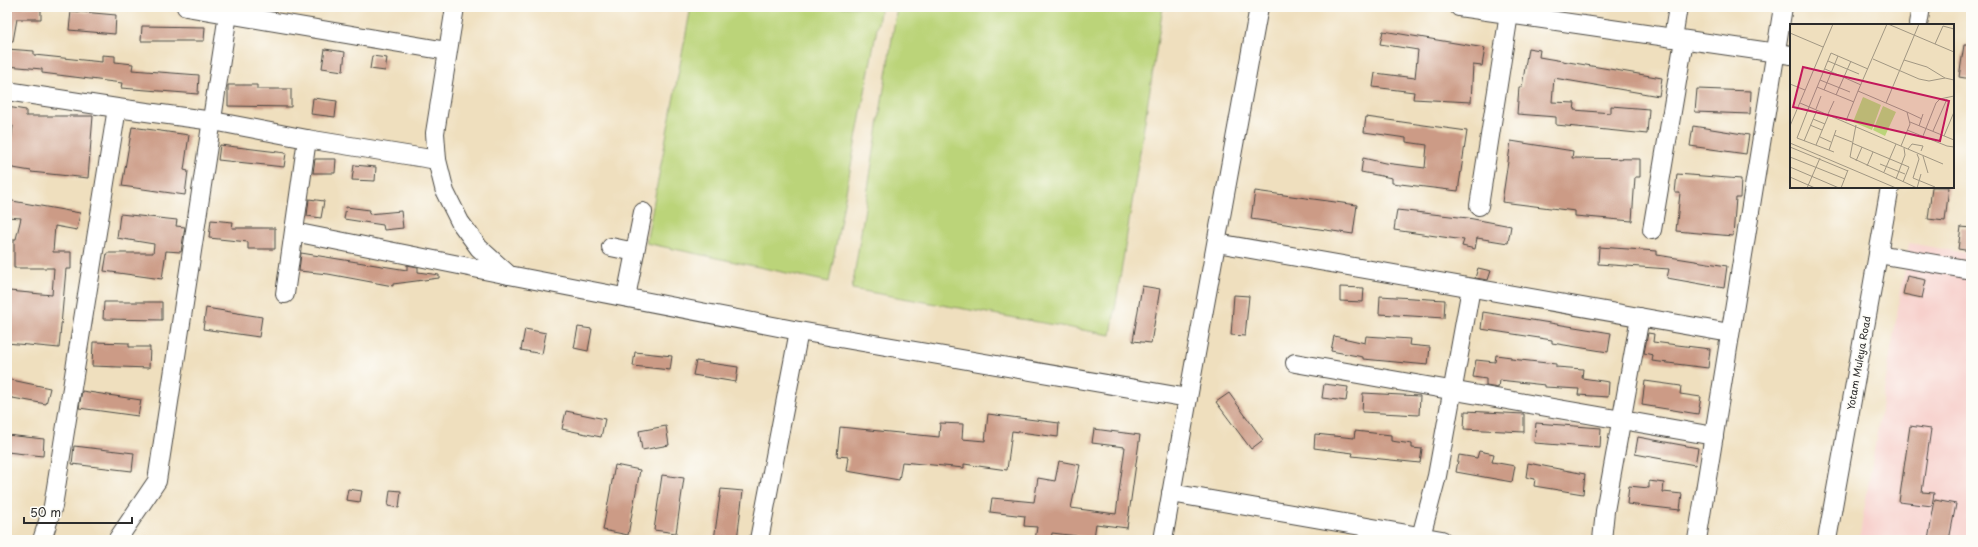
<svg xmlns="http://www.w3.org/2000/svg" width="1978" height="547" font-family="'Playpen Sans',sans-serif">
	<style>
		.built { fill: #f7d0cc }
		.green { fill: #bbd479; stroke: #738052 }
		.building { fill: #cc9b86 }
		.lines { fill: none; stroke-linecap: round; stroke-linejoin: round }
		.minor-casing { stroke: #484641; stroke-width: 20 }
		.minor { stroke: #fff; stroke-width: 18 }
		.labels { text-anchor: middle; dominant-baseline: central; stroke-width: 4; stroke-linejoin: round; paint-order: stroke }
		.street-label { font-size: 10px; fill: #2b2b2b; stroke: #fdfcf7 }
		.inset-road { fill: none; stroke: #a19783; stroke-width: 1 }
		.view { fill: #c2185b; fill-opacity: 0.15; stroke: #c2185b; stroke-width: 2 }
		.inset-edge { fill: none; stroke: #2b2b2b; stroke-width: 2 }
	</style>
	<rect width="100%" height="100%" fill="#fdfcf7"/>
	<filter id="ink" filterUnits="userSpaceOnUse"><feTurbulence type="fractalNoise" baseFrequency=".025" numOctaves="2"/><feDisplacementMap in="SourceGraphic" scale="8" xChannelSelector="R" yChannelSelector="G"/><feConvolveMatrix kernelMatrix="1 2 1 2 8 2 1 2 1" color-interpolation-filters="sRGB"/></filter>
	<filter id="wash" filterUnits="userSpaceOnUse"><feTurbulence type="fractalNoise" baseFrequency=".012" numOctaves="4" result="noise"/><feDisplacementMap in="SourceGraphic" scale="16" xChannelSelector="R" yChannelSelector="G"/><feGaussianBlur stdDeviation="0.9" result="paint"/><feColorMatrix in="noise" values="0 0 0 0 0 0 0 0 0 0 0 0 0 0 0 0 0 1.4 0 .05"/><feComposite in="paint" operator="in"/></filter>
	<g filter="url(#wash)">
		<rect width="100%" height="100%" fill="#efdfbe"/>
		<!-- built -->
		<polygon class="built" points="1909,243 1971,254 1971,540 1859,540"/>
		<!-- green -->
		<g class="green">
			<polygon points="691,7 881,7 829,282 646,243"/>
			<polygon points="897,7 1163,7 1111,335 852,289"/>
		</g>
		<g id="blocks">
			<!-- building -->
			<g class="building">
				<polygon points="7,7 41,7 41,19 17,19 13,41 7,41"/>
				<polygon points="71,11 116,15 115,34 69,30"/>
				<polygon points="142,26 205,27 204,41 141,41"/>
				<polygon points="1383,31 1485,48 1482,66 1473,65 1471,102 1413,99 1414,92 1373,87 1375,73 1415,78 1418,50 1380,44"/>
				<polygon points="1964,45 1971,45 1971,79 1959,77"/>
				<polygon points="1528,48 1540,50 1539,57 1662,78 1659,96 1554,78 1552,102 1575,103 1574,110 1611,113 1611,106 1649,109 1647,134 1556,125 1556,117 1517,114 1519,87 1522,87"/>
				<polygon points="7,49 34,51 34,55 102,62 102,55 115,56 115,62 133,64 132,70 199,75 198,94 121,88 122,83 42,73 42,69 7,66"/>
				<polygon points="325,49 345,52 343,71 322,68"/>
				<polygon points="372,56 387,58 385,71 370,69"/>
				<polygon points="228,85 257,85 257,89 291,89 291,107 228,106"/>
				<polygon points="1697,89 1751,91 1750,114 1695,112"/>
				<polygon points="313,98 337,101 335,117 311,114"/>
				<polygon points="7,107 26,110 26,116 93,116 88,178 31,172 31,171 7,167 7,151 10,151 13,126 7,125"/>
				<polygon points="1366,117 1467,131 1458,191 1392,183 1392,178 1361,172 1363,158 1385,163 1425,168 1427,145 1406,142 1406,138 1364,132"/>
				<polygon points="1693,126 1749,135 1746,154 1690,146"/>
				<polygon points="132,127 189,135 184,170 188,171 185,195 122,186"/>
				<polygon points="1511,141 1573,151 1572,158 1640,159 1640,177 1635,177 1632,221 1575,216 1575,211 1502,202"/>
				<polygon points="220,145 286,153 284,167 218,160"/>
				<polygon points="315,159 336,159 335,173 313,173"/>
				<polygon points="354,165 376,167 375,181 352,180"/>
				<polygon points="1677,174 1741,179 1740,198 1736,198 1733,236 1676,231 1680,193 1675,193"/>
				<polygon points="1932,187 1949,187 1945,221 1928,219"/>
				<polygon points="1255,191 1357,205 1353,234 1251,219"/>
				<polygon points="309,199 324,201 321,218 307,216"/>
				<polygon points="7,200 80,213 77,230 55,226 53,252 71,252 71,269 66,269 59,348 7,343 9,291 52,295 54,268 14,268 14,239 16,239 21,218 7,217"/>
				<polygon points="346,207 370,210 369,214 401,211 403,228 384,230 383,225 344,219"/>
				<polygon points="1397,210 1468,218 1511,226 1508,243 1477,238 1475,249 1462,246 1464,240 1394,230"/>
				<polygon points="120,214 177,220 176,226 185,227 181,252 166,251 162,279 104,271 107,253 153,253 154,244 117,238"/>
				<polygon points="211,220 233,222 232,228 275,228 275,249 248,249 248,242 209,238"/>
				<polygon points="1961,227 1971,228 1971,251 1958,249"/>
				<polygon points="1599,247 1657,251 1657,255 1727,266 1724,288 1667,278 1669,269 1598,264"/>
				<polygon points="301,253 407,270 407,265 418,267 418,272 439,275 439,278 393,284 393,286 328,274 299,271"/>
				<polygon points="1478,268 1491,271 1488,280 1475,278"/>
				<polygon points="1907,276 1926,280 1922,298 1903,294"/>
				<polygon points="1142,286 1160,289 1151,343 1133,341"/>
				<polygon points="1340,287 1364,288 1363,302 1340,301"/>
				<polygon points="1234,295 1249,296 1245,336 1231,335"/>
				<polygon points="1380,296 1445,300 1444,318 1379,314"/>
				<polygon points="104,302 162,302 162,320 103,319"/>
				<polygon points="206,308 262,317 259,337 203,329"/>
				<polygon points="1483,312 1611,333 1608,352 1552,343 1552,340 1481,329"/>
				<polygon points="578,327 592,329 588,351 574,348"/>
				<polygon points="525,329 546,333 542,354 521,350"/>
				<polygon points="1648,333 1654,334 1653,342 1710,349 1708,368 1652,361 1653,355 1644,353"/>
				<polygon points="1334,336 1365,343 1366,336 1410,339 1409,345 1430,347 1428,365 1363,359 1363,357 1331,351"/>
				<polygon points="93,342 129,343 129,347 150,347 149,368 92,366"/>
				<polygon points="635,352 672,356 670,370 633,366"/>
				<polygon points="1496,355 1511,357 1511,359 1556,364 1556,367 1583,369 1582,378 1609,382 1608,397 1578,395 1579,389 1545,387 1545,385 1499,380 1498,388 1486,386 1486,379 1473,377 1476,360 1495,362"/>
				<polygon points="696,361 738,367 736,382 693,375"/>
				<polygon points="7,379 50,388 46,404 7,397"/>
				<polygon points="1645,381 1681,386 1680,394 1701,397 1698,414 1642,405"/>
				<polygon points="1324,384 1348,387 1346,401 1322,398"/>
				<polygon points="82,391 141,400 138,416 79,408"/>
				<polygon points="1229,393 1263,440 1251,449 1216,402"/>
				<polygon points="1363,393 1420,396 1419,415 1362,412"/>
				<polygon points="566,411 605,419 601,437 562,429"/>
				<polygon points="1465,411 1524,414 1524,432 1464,429"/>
				<polygon points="988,414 1059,423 1058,437 1012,431 1007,470 964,464 964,468 902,462 899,480 847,471 849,457 837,456 840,427 939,437 940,423 963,424 962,439 985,441"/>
				<polygon points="1536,423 1601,428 1600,448 1534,443"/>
				<polygon points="666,426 669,445 642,450 639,431"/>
				<polygon points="1910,426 1931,429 1922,492 1934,493 1932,506 1899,502"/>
				<polygon points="1094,429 1140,435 1127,528 1096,524 1094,538 1052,533 1051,540 1035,540 1037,527 1024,526 1025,516 990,512 992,498 1034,502 1038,478 1055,481 1059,461 1080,465 1071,508 1116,514 1125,447 1092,443"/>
				<polygon points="1355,431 1391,435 1391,441 1412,444 1412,448 1422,449 1420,463 1352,456 1353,453 1314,448 1315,434 1354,438"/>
				<polygon points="7,435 44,439 43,456 7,452"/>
				<polygon points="1638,437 1698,448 1695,465 1635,454"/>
				<polygon points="74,446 134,453 132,471 72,464"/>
				<polygon points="1479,451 1494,454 1492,462 1515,466 1512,482 1456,472 1459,455 1477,458"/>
				<polygon points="1528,463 1585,474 1583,494 1534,486 1535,479 1526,477"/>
				<polygon points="615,465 640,470 628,535 603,530"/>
				<polygon points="662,475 684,478 676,533 654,530"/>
				<polygon points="1649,481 1664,483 1663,492 1682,494 1680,510 1627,504 1629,486 1649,488"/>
				<polygon points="348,489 362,491 360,502 346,500"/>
				<polygon points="721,489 743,491 737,540 714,540"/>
				<polygon points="390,490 401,491 399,508 388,506"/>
				<polygon points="1935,500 1956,504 1949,540 1928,540"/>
			</g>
		</g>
	</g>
	<g filter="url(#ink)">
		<use href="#blocks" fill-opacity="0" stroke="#484641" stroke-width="1"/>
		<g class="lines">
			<!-- minor casing -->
			<g class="minor-casing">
				<g id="minor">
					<polyline points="186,7 447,51"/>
					<polyline points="455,7 435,133 437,160 445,192 460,222 479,248 509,275 799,331 1188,398 1259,7"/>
					<polyline points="1459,7 1791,55"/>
					<polyline points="1918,25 1921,7"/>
					<polyline points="1673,38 1678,7"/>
					<polyline points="7,91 117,108 213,121 307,139 437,160"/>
					<polyline points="1479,206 1509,14"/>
					<polyline points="1652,230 1684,40"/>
					<polyline points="294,232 509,275"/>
					<polyline points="1217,243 1730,333"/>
					<polyline points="611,247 635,252"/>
					<polyline points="1878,254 1971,270"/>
					<polyline points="285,294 307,139"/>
					<polyline points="626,297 643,212"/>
					<polyline points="1295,363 1714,436"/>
					<polyline points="1171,493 1442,540"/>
					<polyline points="42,540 53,506 117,108"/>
					<polyline points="117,540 157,481 228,14"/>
					<polyline points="759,540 799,331"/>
					<polyline points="1163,540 1188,398"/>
					<polyline points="1420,540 1437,476 1471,288"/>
					<polyline points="1602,540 1605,511 1640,317"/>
					<polyline points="1697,540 1783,7"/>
					<polyline points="1827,540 1890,187"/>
				</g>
			</g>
			<!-- minor -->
			<use href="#minor" class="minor"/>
		</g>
	</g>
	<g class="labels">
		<!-- street labels -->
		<g class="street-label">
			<text transform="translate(1858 363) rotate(-80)">Yotam Muleya Road</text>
		</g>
	</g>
	<!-- overview -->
	<g transform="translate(1790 24)">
		<rect width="164" height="164" fill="#efdfbe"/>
		<path d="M73,73L91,81L82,106L63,98ZM93,82L106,88L95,112L83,106Z" fill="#bbd479"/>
		<path class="inset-road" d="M98,0L164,28M0,9L33,23M145,20L153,2L164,5M83,35L129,55L139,57L155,54M114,36L137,43L155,54L164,56M38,37L69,50M35,45L71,61M30,56L60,68M0,60L15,66M27,63L64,78M34,66L48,32M68,67L97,0M46,71L61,37M10,79L153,140M96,79L129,0M26,85L31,72M117,88L132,95M38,90L44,77M23,95L35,100M56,97L68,67L117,88L120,100L111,122M120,98L164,116M20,101L32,106M66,101L60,133L127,164M0,102L43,0M129,102L133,90M117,106L157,122L164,123M143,107L157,75M44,111L62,118M133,112L146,79L150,75L164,72M154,112L164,88M30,113L41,118M14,117L27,86M0,119L106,164M62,119L119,143L113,158M26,121L39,90M0,123L58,147M118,125L122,120L133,122L131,127M39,126L46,106M44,128L7,114L19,83L41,29L78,45M127,130L129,135L123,154L145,163M133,132L138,149M0,133L55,155M66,137L72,123M90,140L115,150M77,142L83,128M0,143L49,164M94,148L106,120M0,153L25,164M106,155L115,131L114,124M17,164L30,134M51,164L58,146M127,164L131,150"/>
		<path class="view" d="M13,43L159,77L150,117L3,83Z"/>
		<rect width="164" height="164" class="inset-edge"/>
	</g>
	<!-- margin -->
	<rect width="1978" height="547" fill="none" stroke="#fdfcf7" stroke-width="24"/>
	<!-- scale -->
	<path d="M24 517v6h108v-6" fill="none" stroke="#2b2b2b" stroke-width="2"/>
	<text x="30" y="517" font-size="12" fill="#2b2b2b" stroke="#fdfcf7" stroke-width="3" paint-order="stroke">50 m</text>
</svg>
